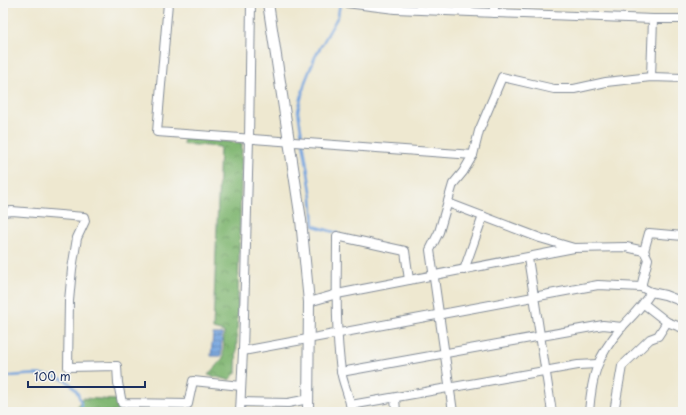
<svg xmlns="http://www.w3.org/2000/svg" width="686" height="415" font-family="'Playpen Sans',sans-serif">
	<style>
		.forest { fill: url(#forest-crowns); stroke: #4f7469 }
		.water { fill: url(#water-rules); stroke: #486a9e }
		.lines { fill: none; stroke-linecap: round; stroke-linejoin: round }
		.stream { stroke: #75a4de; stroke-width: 2.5 }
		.minor-casing { stroke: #848c97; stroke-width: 10 }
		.tertiary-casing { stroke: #848c97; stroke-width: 12 }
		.minor { stroke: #fff; stroke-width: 8 }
		.tertiary { stroke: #fff; stroke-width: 10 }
	</style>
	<defs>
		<pattern id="forest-crowns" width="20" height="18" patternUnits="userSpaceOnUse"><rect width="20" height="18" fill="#83b874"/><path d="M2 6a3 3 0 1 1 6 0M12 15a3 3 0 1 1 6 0" fill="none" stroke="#6a9662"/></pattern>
		<pattern id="water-rules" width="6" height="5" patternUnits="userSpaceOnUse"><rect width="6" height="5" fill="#75a4de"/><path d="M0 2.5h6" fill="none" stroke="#5f86b7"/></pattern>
	</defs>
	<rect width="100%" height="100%" fill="#f6f6f2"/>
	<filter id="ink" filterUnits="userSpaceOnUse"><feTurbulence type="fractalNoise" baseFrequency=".025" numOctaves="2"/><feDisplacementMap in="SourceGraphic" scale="8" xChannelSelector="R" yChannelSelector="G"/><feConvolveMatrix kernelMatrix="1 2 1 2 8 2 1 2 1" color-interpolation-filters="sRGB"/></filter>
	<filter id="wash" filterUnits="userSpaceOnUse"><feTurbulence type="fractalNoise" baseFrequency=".012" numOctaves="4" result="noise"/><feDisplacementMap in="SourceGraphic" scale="16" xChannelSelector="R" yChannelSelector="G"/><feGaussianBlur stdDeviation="0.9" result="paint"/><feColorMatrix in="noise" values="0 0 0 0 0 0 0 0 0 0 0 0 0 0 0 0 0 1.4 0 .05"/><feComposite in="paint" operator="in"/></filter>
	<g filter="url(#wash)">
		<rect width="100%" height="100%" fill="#eee8d0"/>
		<!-- forest -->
		<g class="forest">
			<polygon points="184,138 242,143 236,373 229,380 208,375 223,358 224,332 213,329 220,147 183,144"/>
			<polygon points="82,398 117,400 123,407 123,412 58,412 75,412"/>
		</g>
		<!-- water -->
		<polygon class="water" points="213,334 222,334 221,356 211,356"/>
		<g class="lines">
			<!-- stream -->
			<g class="stream">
				<polyline points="337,233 314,226 312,197 298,111 305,82 315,57 338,16 340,3"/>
				<polyline points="3,257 3,268"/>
				<path d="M3,377C34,374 80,366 82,412"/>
			</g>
		</g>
	</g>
	<g filter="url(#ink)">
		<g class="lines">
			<!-- minor casing -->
			<g class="minor-casing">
				<g id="minor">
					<polyline points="168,3 157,132 473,155"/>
					<polyline points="346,3 395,9 653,19 683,19"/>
					<polyline points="494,13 494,3"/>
					<polyline points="651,77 653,19"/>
					<polyline points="448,203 540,238 574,248 626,247 644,251 648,259 641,287"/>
					<polyline points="3,212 12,211 84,217 85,221 77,238 72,269 69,301 68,367 117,366 118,383 122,403 188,404 193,381 241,386"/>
					<polyline points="644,251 649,233 683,236"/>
					<polyline points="528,258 552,412"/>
					<polyline points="464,270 483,216"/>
					<polyline points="309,302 337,294 574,248"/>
					<polyline points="644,304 667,322 683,328"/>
					<polyline points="243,351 598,285 641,287 651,292 665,295 683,302"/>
					<polyline points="341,372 603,325 622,327"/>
					<polyline points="395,398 396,412"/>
					<polyline points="241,402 288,403 309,399"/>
					<polyline points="351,405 578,365 597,364"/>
					<polyline points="240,412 243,351 249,139 251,3"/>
					<path d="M351,412C351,398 343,385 341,371C335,327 337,281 337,236L405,251L409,280"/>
					<polyline points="453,412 430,250 439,232 453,184 463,172 473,155 479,131 502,77 554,89 574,89 606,82 651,77 683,78"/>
					<path d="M589,412C592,374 597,357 621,328C632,316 643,306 651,292"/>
					<polyline points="614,412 622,366 650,339 658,336 667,322"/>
				</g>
			</g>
			<!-- tertiary casing -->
			<g class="tertiary-casing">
				<polyline id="tertiary" points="268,3 301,220 309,302 308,412"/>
			</g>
			<!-- minor -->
			<use href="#minor" class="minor"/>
			<!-- tertiary -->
			<use href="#tertiary" class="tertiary"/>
		</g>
	</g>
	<!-- margin -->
	<rect width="686" height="415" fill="none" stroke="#f6f6f2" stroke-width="16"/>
	<!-- scale -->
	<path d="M28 381v6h117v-6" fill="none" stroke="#1b2f5e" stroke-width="2"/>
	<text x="34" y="381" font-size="12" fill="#1b2f5e" stroke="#f6f6f2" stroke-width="3" paint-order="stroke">100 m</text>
</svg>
